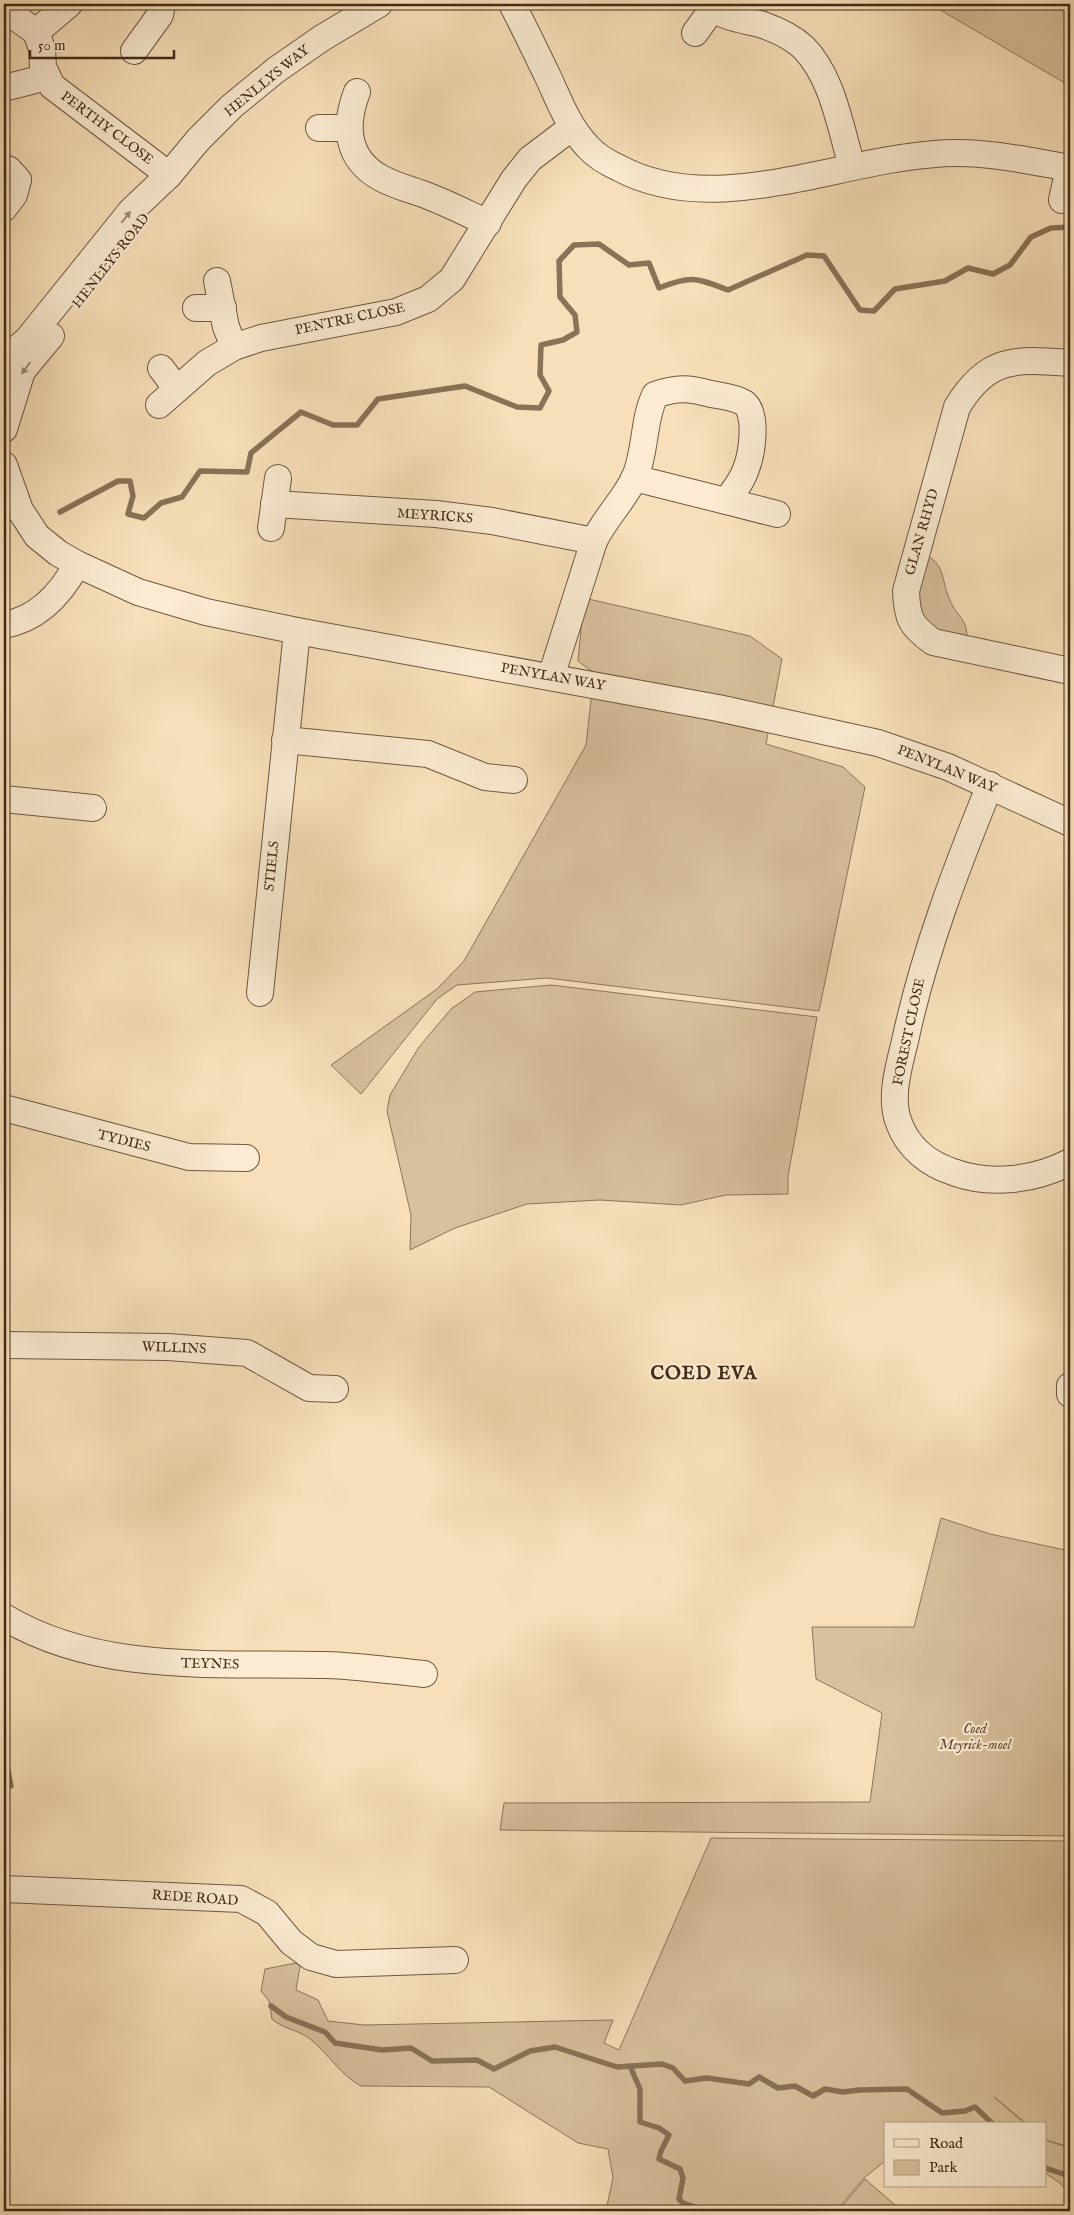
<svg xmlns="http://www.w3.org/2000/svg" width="1074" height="2215" font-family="'IM FELL English',serif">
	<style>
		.green { fill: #d8c19d; stroke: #8c765a }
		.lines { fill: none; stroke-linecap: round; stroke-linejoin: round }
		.stream { stroke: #897257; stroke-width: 5.5 }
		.minor-casing { stroke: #6e5840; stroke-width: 28 }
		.minor { stroke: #faebd2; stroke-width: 26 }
		.oneway { fill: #9e8b74 }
		.labels { text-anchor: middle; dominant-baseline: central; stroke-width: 4.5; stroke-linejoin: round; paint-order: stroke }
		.street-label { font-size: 14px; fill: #412b17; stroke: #faebd2 }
		.park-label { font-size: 14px; font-style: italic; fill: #5f4932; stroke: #faebd2 }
		.district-label { font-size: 19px; font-weight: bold; letter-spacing: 1px; fill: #412b17; stroke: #faebd2 }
	</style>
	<rect width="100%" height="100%" fill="#f7e0b9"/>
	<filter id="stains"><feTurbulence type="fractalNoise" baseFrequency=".004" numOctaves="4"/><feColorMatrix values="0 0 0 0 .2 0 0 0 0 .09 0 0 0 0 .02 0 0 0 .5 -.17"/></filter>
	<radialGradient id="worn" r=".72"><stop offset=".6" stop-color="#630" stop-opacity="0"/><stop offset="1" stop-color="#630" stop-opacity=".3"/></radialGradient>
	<!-- green -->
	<g class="green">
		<polygon points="930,4 1070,4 1070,86"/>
		<path d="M928,556C945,566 942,582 949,598C956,617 968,617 967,641L931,634L913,592Z"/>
		<polygon points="584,598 750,636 782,659 766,744 843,767 865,787 819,1011 547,978 457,985 437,999 361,1094 331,1065 437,989 464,961 586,745 594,673 578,661"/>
		<polygon points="551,985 817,1017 788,1176 788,1194 726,1195 681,1205 600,1200 527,1204 455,1228 410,1250 411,1215 387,1111 390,1095 419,1047 451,1009 475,992"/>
		<polygon points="941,1518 990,1534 1070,1551 1070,1836 500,1830 504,1803 870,1802 882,1713 816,1679 812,1627 914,1627"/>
		<path d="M711,1838L1070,1841V2147L1045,2140V2124H1027L994,2097L1025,2124H885V2161L864,2178L836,2211H606L613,2177L608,2149L578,2143L489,2087L361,2086C340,2075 329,2054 310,2039C299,2030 283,2029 272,2019L269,2001L261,1991L265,1969L296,1963L300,1966L296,1990L318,2000L328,2021L364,2025L613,2020L604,2043L619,2050Z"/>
		<polygon points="1045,2140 1070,2148 1070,2195 1060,2183 1045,2173"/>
		<polygon points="865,2179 902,2211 838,2211"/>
	</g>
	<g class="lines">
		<!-- stream -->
		<g class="stream">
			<path d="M60,512L118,481H130L133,496L128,514L144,518L161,503L182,497L200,471L247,472L251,453L301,412L333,425H357L378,399L465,386L517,407L540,408L549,391L540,375L541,345L563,340L577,332L575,315L560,297L559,261L574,245L599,244L629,265L649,263L659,288C692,275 696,278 728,290L807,255L824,256L860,310L874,311L895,289L945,281L968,268L993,274L1010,265L1031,237L1051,228L1070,227"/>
			<polyline points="4,1762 7,1766 11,1786"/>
			<polyline points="271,2006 286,2017 325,2032 335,2043 382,2050 411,2048 432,2061 477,2060 494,2069 530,2051 555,2047 617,2067 662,2064 673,2068 685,2081 707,2078 749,2084 759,2077 778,2088 795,2086 813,2096 825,2089 843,2092 859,2090 907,2089 942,2113 965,2111 975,2107 993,2124"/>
			<polyline points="630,2066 640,2089 640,2122 659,2128 669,2135 661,2151 659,2159 680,2169 683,2178 679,2199 683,2203 701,2209 700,2211"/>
			<polyline points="1045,2168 1070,2176"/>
		</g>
		<!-- minor casing -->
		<g class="minor-casing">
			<g id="minor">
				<path d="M512,4C525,29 537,54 549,79C560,103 569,127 588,147C596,156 608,163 619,168C714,219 835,161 935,154C981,150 1025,160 1070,168"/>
				<path d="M711,4C716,17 750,21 763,25C777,30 792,37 803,47C833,77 840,127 852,166"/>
				<polyline points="4,9 36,32 42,49 43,67 52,86 169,175"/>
				<polyline points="36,32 69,4"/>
				<polyline points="695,33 713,8"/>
				<polyline points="134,51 160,15 162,4"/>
				<polyline points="4,88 47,77"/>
				<path d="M357,92C344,126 346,159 381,178C395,186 413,190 428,196C449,204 468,214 488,223"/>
				<polyline points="319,128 348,128"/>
				<polyline points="4,168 8,169 18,180 14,195 4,208"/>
				<polyline points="1062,200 1069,168"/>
				<polyline points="217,281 226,327 234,347"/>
				<polyline points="196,308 223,308"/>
				<polyline points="4,360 28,339 131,211 169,175 198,140 232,106 276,70 322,38 379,4"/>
				<path d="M1070,363C1016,359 988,356 957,407L906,591C907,619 911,626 933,642L1070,671"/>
				<polyline points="161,368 176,388"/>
				<polyline points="159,405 207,363 234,347 261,338 396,312 428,299 452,279 514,179 530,159 571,128"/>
				<polyline points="4,429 22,371 51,336"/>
				<polyline points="4,465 20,510 37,536 58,553 77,564 138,592 206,612 297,631 718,708 878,743 948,767 1070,823"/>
				<polyline points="726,501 777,514"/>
				<polyline points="274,504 436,514 492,521 594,541"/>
				<polyline points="271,528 278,478"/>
				<path d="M4,625C38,619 61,594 77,564"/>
				<path d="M551,677L594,541C605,518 624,500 635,477C646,451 643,420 655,395C677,387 689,388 711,394C721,396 735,397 744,403C758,413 752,454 746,469C742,481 734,491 726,501L634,478"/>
				<polyline points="285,740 428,754 485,777 514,780"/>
				<path d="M990,785C956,869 924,952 905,1041C899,1066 889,1098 899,1123C908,1148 929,1164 953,1172C991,1186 1035,1180 1070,1162"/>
				<polyline points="4,799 93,808"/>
				<polyline points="260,993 297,631"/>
				<polyline points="4,1108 189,1157 246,1158"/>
				<polyline points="4,1345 168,1347 247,1353 309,1388 335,1389"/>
				<polyline points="1070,1386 1070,1394"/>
				<path d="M4,1617C101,1675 218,1662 326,1665C359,1666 392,1671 424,1674"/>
				<polyline points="4,1889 241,1899 267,1913 291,1942 311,1957 336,1964 455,1960"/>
			</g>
		</g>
		<!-- minor -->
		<use href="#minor" class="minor"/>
	</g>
	<!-- one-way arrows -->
	<defs><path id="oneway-solid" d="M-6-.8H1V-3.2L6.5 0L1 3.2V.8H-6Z" transform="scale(1.25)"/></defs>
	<g class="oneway">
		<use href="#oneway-solid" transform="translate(126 217) rotate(-51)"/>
		<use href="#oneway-solid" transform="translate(26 368) rotate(125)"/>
	</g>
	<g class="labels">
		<!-- street labels -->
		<g class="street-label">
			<text transform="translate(267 81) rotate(-39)">HENLLYS WAY</text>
			<text transform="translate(107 128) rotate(37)">PERTHY CLOSE</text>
			<text transform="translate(111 261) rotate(-52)">HENLLYS ROAD</text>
			<text transform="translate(350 319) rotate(-12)">PENTRE CLOSE</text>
			<text transform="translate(435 516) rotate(4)">MEYRICKS</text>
			<text transform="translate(922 532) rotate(-74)">GLAN RHYD</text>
			<text transform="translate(553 677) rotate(10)">PENYLAN WAY</text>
			<text transform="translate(947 769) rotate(22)">PENYLAN WAY</text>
			<text transform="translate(272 866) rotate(-84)">STIELS</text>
			<text transform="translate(909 1032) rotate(-78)">FOREST CLOSE</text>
			<text transform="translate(124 1141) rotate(14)">TYDIES</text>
			<text transform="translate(174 1348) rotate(2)">WILLINS</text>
			<text transform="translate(210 1664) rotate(1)">TEYNES</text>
			<text transform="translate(195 1898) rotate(4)">REDE ROAD</text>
		</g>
		<!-- park labels -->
		<g class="park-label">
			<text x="975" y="1729">Coed<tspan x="975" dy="16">Meyrick-moel</tspan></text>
		</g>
		<!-- district labels -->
		<g class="district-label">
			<text x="704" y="1374">COED EVA</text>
		</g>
	</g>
	<!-- margin -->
	<rect width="1074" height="2215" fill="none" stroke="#f7e0b9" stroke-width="20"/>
	<rect x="5" y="5" width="1064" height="2205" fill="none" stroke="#412b17" stroke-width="2.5"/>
	<rect x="10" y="10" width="1054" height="2195" fill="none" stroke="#412b17"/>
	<!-- legend -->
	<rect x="884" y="2122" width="162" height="65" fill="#faebd2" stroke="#b09e87"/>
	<rect x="894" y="2139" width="25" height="8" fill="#faebd2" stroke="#b09e87"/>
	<text x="929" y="2148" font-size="15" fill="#412b17">Road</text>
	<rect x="894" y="2160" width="25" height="15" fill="#d8c19d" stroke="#b09e87"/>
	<text x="929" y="2172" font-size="15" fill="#412b17">Park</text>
	<!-- scale -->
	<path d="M30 50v8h144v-8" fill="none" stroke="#412b17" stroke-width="2.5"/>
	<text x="38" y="50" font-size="15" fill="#412b17" stroke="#faebd2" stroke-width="4" paint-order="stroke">50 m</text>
	<rect width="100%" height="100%" filter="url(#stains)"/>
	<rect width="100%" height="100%" fill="url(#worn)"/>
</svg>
